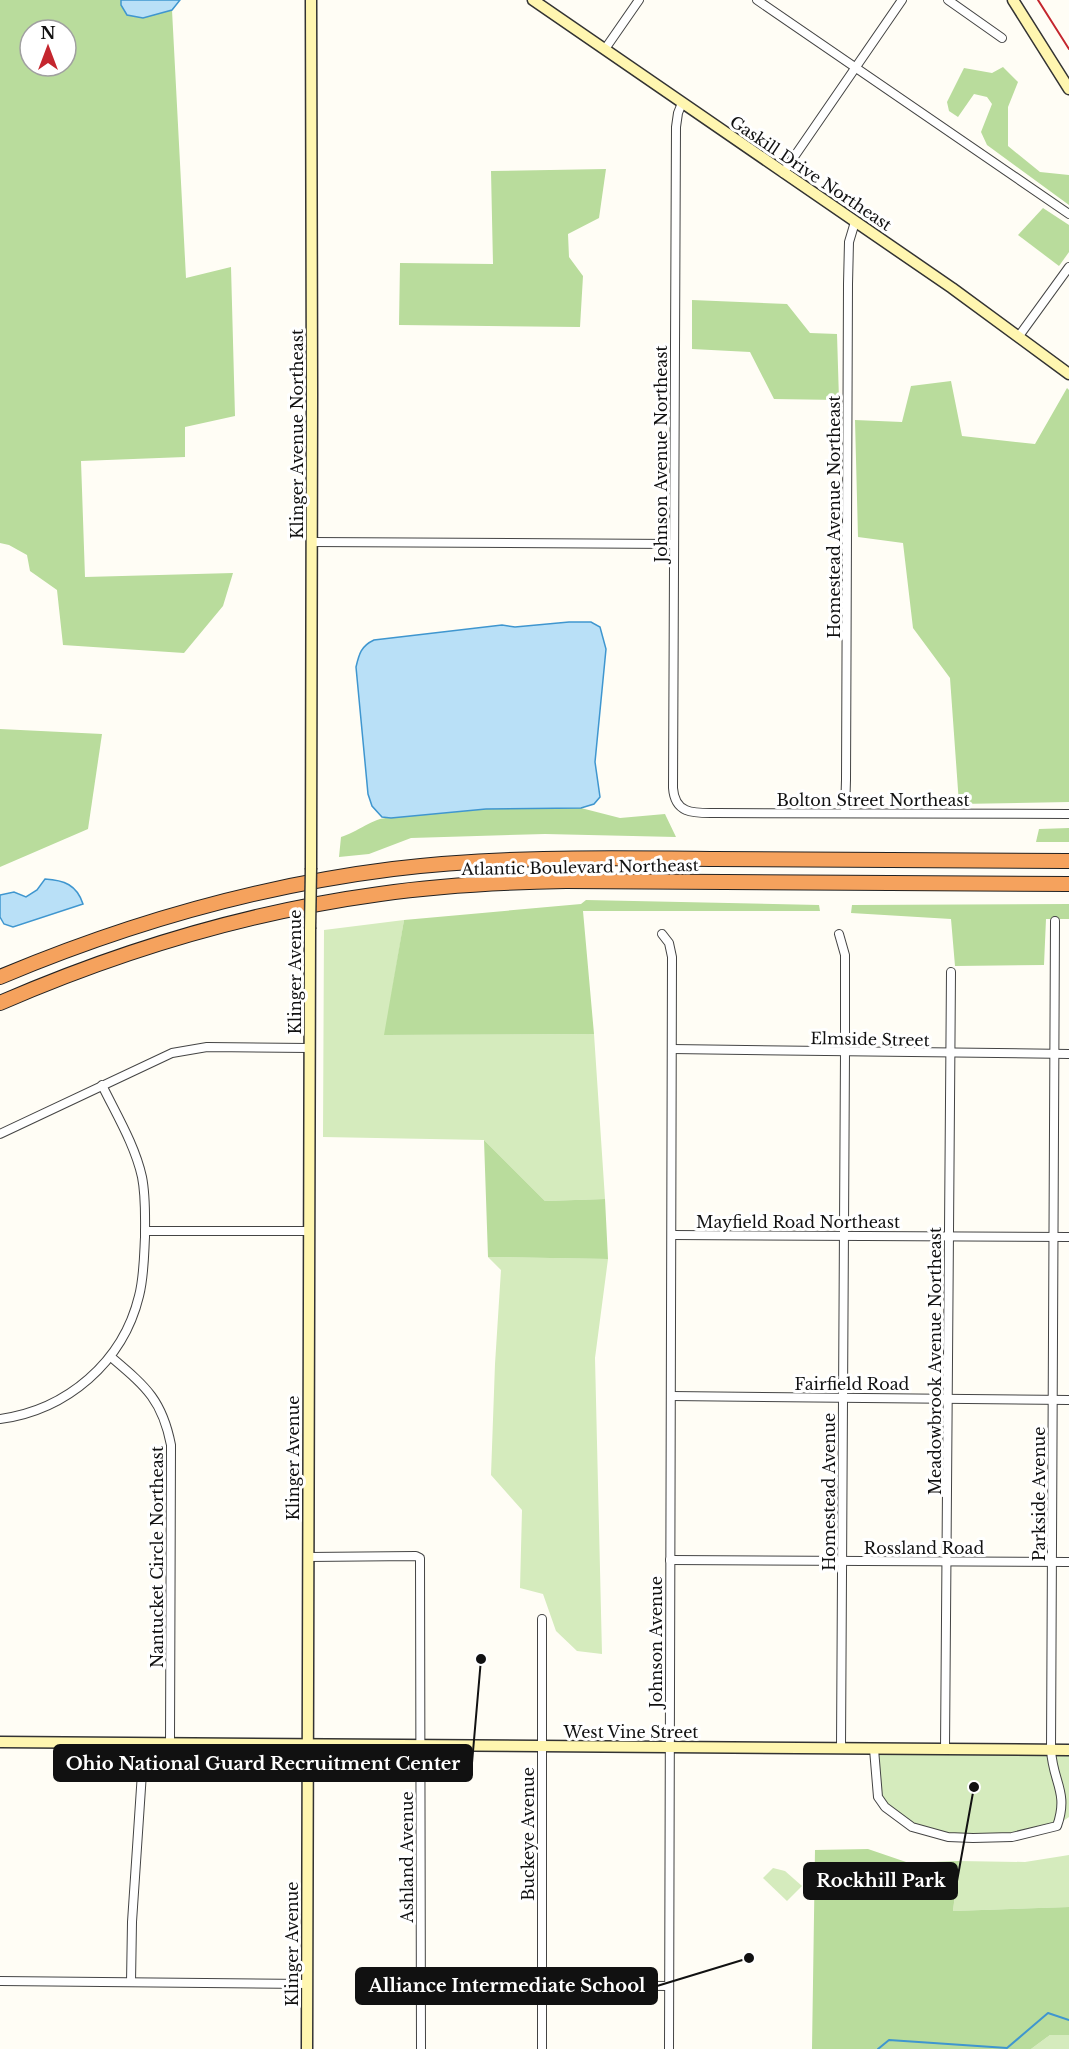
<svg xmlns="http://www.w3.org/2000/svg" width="1069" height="2049" font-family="'Libre Baskerville',serif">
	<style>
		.green { fill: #d5ebbd }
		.forest { fill: #b9dc9c; fill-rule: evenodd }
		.water { fill: #b9e0f7; stroke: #3f96cf; stroke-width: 1.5 }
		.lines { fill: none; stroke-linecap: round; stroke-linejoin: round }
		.stream { stroke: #3f96cf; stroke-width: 2 }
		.street-casing { stroke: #444; stroke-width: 10 }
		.secondary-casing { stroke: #333; stroke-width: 13 }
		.highway-casing { stroke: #222; stroke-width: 16 }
		.street { stroke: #fff; stroke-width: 8 }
		.secondary { stroke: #fff6b0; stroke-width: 10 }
		.highway { stroke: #f5a25d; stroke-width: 14 }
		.rail { stroke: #c4262e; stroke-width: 2 }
		.secondary-bridge-casing { stroke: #333; stroke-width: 13; stroke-linecap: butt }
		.secondary-bridge { stroke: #fff6b0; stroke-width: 10 }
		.labels { text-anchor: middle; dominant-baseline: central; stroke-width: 6; stroke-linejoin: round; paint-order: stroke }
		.street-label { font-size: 16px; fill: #111; stroke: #fff }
		.leader { fill: none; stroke: #111; stroke-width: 2 }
		.callout-dot { fill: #111; stroke: #fff; stroke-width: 2 }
		.callout { fill: #111; stroke: #111; stroke-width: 2 }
		.callout-label { font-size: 18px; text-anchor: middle; font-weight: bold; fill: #fff }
	</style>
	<rect width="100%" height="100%" fill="#fffdf5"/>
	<!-- green -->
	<g class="green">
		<polygon points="404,920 385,1035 594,1034 605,1199 545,1201 484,1140 323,1137 324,930"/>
		<polygon points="488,1257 608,1259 595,1358 602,1654 577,1651 556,1631 543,1594 520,1588 522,1510 491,1475 495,1364 501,1270"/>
		<path d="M879,1753L1069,1755V1817C1039,1840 959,1839 924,1829C909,1825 892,1811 883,1799C877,1790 879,1764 879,1753Z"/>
		<polygon points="1069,1855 1069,1907 953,1911 959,1861 1025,1862"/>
		<polygon points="773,1868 785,1871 802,1886 787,1901 763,1878"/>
		<polygon points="1050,2035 1069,2035 1069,2049 1031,2049"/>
	</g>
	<!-- forest -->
	<g class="forest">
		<path d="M0,0H121V5L143,18L172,10L186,278L231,267L235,416L185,427V457L81,461L85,577L233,573L223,606L184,653L63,645L57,590L30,571L27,555L9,545L0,543ZM30,30H66V66H30Z"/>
		<polygon points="1003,67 1018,82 1008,107 1008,146 1040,172 1069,175 1069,205 987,145 981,132 992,104 987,97 974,94 958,117 949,111 947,102 964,68 992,73"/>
		<polygon points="606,169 599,218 568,234 569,257 583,276 580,327 399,325 400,263 493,264 491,171"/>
		<polygon points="1043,208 1069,225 1069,252 1059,266 1018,235"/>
		<polygon points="692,300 787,304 810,333 837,334 839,400 774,399 750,352 692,349"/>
		<polygon points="951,381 962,436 1035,444 1067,388 1069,390 1069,802 959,804 950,678 913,628 903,543 858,537 855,420 902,422 911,386"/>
		<polygon points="0,729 102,734 88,829 0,867"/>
		<path d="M581,808L620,818L665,814L676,837L545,834L411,838L369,854L339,857L341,837C358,832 376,816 391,818L486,809Z"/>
		<polygon points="1069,828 1069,842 1036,842 1039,829"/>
		<polygon points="586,900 819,905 820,911 583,911 594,1034 384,1035 404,920 581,904"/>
		<polygon points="1069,904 1069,919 1046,919 1044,965 955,966 951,919 851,913 852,905"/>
		<polygon points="484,1140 545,1201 605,1199 608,1259 488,1257"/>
		<polygon points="868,1849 909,1863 959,1861 953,1911 1069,1907 1069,2035 1050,2035 1031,2049 812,2049 815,1850"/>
	</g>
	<!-- water -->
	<g class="water">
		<polygon points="121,0 180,0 172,10 143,18 127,15 121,5"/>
		<path d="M569,622H591L600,627L606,649L595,762L600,797L594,804L581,808L486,809L391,818L382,817L372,806L368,794L356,667C359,654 361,646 374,640L502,625L515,627Z"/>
		<path d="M45,879C64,880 77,885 83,904L13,927L4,924L0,917V895L14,892L26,897L37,890Z"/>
	</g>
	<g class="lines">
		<!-- stream -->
		<polyline class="stream" points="878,2049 889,2040 1007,2048 1048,2013 1069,2020"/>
		<!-- street casing -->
		<g class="street-casing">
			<g id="street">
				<polyline points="757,0 1069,214"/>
				<polyline points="948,0 1002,38"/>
				<polyline points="605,49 639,0"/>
				<path d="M682,103L678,113L676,127L673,788C675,815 695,813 716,813L1069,814"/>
				<polyline points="783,173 902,0"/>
				<polyline points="1019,336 1069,267"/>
				<polyline points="312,542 674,544"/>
				<polyline points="845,813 846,780 848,284 849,242 855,222"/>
				<polyline points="662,934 669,943 672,957 669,2049"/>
				<polyline points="839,934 845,955 845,1052 841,1748"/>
				<polyline points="672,1049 1069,1054"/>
				<polyline points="0,1134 172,1053 207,1047 309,1048"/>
				<polyline points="145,1231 310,1231"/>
				<polyline points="672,1235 1069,1237"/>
				<path d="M111,1357C145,1386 162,1399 171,1445L170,1743"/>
				<polyline points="671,1396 1069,1400"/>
				<path d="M0,1419C67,1410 123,1362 139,1296C144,1277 144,1256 145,1237C145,1217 146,1197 142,1177C135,1145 116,1114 102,1085"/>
				<polyline points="308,1557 416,1556 420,1558 421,2049"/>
				<polyline points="670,1560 1069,1562"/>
				<polyline points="542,1619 542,2049"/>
				<path d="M874,1749L878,1797L885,1807L912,1827L948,1837L973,1838L1012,1837L1057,1826C1069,1792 1053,1783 1051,1750L1055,921"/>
				<polyline points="945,1749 951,972"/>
				<polyline points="0,1981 307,1984"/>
				<polyline points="131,1982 132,1922 144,1743"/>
				<polyline points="420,1984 669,1986"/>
			</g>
		</g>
		<!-- secondary casing -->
		<g class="secondary-casing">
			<g id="secondary">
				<polyline points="311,0 312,394 311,868"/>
				<polyline points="533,0 952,288 1069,374"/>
				<polyline points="1013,0 1069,89"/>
				<polyline points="0,1742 1069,1750"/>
				<polyline points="307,2049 310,929"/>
			</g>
		</g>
		<!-- highway casing -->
		<g class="highway-casing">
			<g id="highway">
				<path d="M0,977C126,924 257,886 393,869C500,856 607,858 714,859C833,860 951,860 1069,861"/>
				<path d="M0,1003C122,950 248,912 380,894C442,885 504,882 566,881L1069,884"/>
			</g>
		</g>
		<!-- street -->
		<use href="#street" class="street"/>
		<!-- secondary -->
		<use href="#secondary" class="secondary"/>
		<!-- highway -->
		<use href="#highway" class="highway"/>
		<!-- rail -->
		<polyline class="rail" points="1038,0 1069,49"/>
		<!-- secondary-bridge casing -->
		<g class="secondary-bridge-casing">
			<polyline id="secondary-bridge" points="310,929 311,868"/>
		</g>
		<!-- secondary-bridge -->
		<use href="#secondary-bridge" class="secondary-bridge"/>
	</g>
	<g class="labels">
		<!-- street labels -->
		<g class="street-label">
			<text transform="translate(811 173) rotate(34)">Gaskill Drive Northeast</text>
			<text transform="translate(297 434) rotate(-90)">Klinger Avenue Northeast</text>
			<text transform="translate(661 454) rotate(-90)">Johnson Avenue Northeast</text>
			<text transform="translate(834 517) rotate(-90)">Homestead Avenue Northeast</text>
			<text x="873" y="800">Bolton Street Northeast</text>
			<text transform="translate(580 867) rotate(-1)">Atlantic Boulevard Northeast</text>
			<text transform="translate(295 972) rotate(-90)">Klinger Avenue</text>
			<text transform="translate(870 1039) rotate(1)">Elmside Street</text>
			<text x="798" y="1222">Mayfield Road Northeast</text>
			<text transform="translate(935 1361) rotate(-90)">Meadowbrook Avenue Northeast</text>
			<text x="852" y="1384">Fairfield Road</text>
			<text transform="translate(293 1458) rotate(-90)">Klinger Avenue</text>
			<text transform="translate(829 1492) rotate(-90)">Homestead Avenue</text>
			<text transform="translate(1039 1494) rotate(-90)">Parkside Avenue</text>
			<text x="924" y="1548">Rossland Road</text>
			<text transform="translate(157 1557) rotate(-90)">Nantucket Circle Northeast</text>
			<text transform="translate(656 1642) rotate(-90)">Johnson Avenue</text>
			<text x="631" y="1732">West Vine Street</text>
			<text transform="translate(528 1834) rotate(-90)">Buckeye Avenue</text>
			<text transform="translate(407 1857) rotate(-90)">Ashland Avenue</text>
			<text transform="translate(292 1944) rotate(-90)">Klinger Avenue</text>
		</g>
	</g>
	<!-- callouts -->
	<path class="leader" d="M481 1659L472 1763M974 1787L957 1881M749 1958L657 1986"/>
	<g class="callout-dot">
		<circle cx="481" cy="1659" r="6"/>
		<circle cx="974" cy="1787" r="6"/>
		<circle cx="749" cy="1958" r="6"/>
	</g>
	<g class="callout">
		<rect x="54" y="1745" width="418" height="36" rx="6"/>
		<rect x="804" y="1863" width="153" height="36" rx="6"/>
		<rect x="356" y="1968" width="301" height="36" rx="6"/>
	</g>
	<g class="callout-label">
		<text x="263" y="1770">Ohio National Guard Recruitment Center</text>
		<text x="881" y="1887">Rockhill Park</text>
		<text x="507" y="1992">Alliance Intermediate School</text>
	</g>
	<!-- north arrow -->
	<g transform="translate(48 48)"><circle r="28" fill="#ffffff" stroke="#a0a0a0" stroke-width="1.5"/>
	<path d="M0-4.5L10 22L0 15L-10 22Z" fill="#c4262e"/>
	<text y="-9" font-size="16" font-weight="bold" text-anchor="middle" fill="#111111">N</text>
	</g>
</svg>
